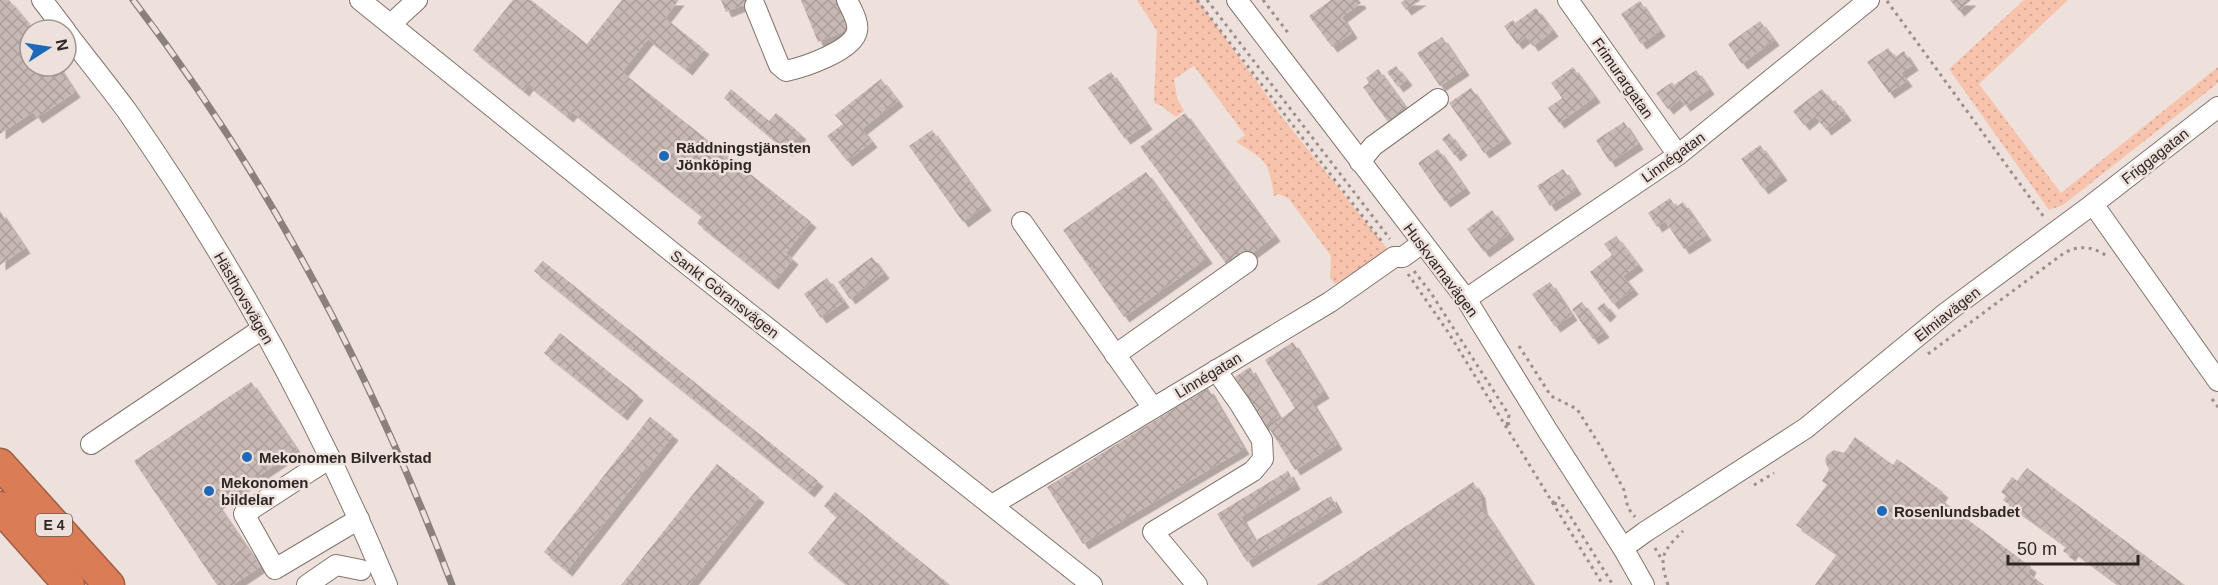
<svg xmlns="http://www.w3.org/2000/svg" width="2218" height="585" font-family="Arial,sans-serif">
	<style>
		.grass { fill: url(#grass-dots) }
		.building { fill: url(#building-cross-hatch); filter: url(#shadow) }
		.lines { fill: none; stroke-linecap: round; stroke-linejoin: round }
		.minor-casing { stroke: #827570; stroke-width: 22 }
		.highway-casing { stroke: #9d5e44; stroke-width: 33 }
		.path { stroke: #998f8b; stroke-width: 3; stroke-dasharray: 3 4.5; stroke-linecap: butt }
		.minor { stroke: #fff; stroke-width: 20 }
		.highway { stroke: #da7c55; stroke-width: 30 }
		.rail-casing { stroke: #8a807c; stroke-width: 7 }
		.rail { stroke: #eee0da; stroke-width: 4.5; stroke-dasharray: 14; stroke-linecap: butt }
		.poi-dot { fill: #1b69b8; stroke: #eee0da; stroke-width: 2 }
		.labels { text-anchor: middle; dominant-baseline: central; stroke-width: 5; stroke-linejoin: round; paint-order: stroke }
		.shield { fill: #eee0da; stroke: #665e5b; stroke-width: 1.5 }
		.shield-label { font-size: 14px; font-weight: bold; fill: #2c2725 }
		.street-label { font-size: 15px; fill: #2c2725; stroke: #eee0da }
		.poi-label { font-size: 15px; font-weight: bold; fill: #2c2725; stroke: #eee0da; text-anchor: start }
	</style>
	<defs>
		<pattern id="grass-dots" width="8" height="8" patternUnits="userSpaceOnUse" patternTransform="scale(1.5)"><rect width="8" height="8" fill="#f8c3ad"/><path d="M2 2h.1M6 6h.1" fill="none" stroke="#d5a895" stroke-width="1.8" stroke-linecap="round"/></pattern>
		<pattern id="building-cross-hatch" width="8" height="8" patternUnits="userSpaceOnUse" patternTransform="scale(1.5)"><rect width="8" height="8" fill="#c7b8b3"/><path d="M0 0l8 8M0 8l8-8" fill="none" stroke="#ab9e9a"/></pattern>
		<filter id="shadow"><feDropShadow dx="5.5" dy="5.5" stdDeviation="0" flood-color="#0004"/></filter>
	</defs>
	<rect width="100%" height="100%" fill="#eee0da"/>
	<!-- grass -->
	<g class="grass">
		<path d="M1137,0H1198L1282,117L1388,250L1344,280L1335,284L1330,278L1331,256L1289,199L1279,194L1274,196C1269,161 1266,160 1236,142L1245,135L1194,66L1174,79L1177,98L1184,111L1176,117L1160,105L1154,103L1157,31Z"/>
		<polygon points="2024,0 2068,0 1979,84 2061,193 2218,67 2218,83 2063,205 2049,210 1949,69"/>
	</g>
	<!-- building -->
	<g class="building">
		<polygon points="0,0 9,0 34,30 30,30 30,66 58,66 75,92 37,118 33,112 0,134"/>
		<polygon points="513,0 531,0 587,44 622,0 679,0 665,18 704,49 687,70 648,39 622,72 811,222 786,253 793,259 773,284 697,223 702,216 572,112 568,117 528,85 524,91 473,50"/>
		<polygon points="721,0 747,0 748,3 726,12"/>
		<polygon points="801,0 841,0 852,28 818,42"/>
		<polygon points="1331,0 1359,0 1361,3 1342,17 1352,33 1332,47 1309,16"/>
		<polygon points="1405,0 1421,0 1406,10 1401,3"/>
		<polygon points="1950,0 1971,0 1959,11"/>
		<polygon points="1640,1 1660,31 1641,44 1621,14"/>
		<polygon points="1536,8 1553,31 1533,46 1526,37 1517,44 1504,26 1513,20 1515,23"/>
		<polygon points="1760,21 1774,40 1742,64 1728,44"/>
		<polygon points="1442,37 1464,70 1440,86 1417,53"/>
		<polygon points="1888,48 1895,57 1904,51 1913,65 1901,73 1907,81 1889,93 1867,62"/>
		<polygon points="1396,66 1407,80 1398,87 1387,72"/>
		<polygon points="1573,67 1595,97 1559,123 1548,108 1562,98 1551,83"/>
		<polygon points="1378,69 1406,108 1388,122 1363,87 1369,83 1366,78"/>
		<polygon points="1696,70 1709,89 1685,106 1680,99 1668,109 1656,93 1672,82 1674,85"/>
		<polygon points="1111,72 1147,124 1125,139 1088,88"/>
		<polygon points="881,79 898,101 862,129 872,142 847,161 827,136 843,124 835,115"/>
		<polygon points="1471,88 1506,138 1484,153 1449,103"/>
		<polygon points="731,89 769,121 776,113 801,134 787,151 724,98"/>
		<polygon points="1822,89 1832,102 1835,100 1846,115 1826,130 1815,116 1804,125 1793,111"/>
		<polygon points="1185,113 1275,236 1230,269 1140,147"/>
		<polygon points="1624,122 1638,144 1610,162 1596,140"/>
		<polygon points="932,130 986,205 963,222 909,146"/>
		<polygon points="1449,133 1462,150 1455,156 1442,139"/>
		<polygon points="1760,145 1782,175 1763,189 1741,159"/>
		<polygon points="1438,149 1465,188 1445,202 1418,163"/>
		<polygon points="1563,169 1576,189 1550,206 1537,186"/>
		<polygon points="1146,172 1207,258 1124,317 1063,230"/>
		<polygon points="1670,198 1676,207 1683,202 1706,235 1684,249 1665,221 1657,227 1648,213"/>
		<polygon points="1492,210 1509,234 1484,252 1467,229"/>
		<polygon points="0,211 25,248 0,265"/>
		<polygon points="1616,236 1638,265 1623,276 1633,289 1613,304 1590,272 1612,255 1604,244"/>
		<polygon points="872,257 884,273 850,299 838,282"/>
		<polygon points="543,261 818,481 809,492 534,271"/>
		<polygon points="827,278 844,302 821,318 804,294"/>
		<polygon points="1550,282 1572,315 1555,327 1532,294"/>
		<polygon points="1582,302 1604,332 1593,339 1572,309"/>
		<polygon points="1604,303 1611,311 1605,317 1597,308"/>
		<polygon points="560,333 638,395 622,415 544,353"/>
		<polygon points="1293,342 1324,393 1311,401 1337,444 1295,470 1269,428 1295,408 1265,360"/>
		<polygon points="1250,367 1279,417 1263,426 1235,377"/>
		<polygon points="251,382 297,450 217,504 260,567 233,585 217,585 134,461"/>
		<polygon points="1208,388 1244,449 1083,544 1047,487"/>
		<polygon points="650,417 673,435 567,571 544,552"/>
		<polygon points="1855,437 1893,465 1897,459 1943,492 1939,498 2031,567 2028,573 2044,585 1815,585 1837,554 1796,525 1827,485 1822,481 1829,470 1825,461 1827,455 1834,450 1844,453"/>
		<polygon points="717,464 759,497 689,585 621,585"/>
		<polygon points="2027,468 2185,585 2119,585 2073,551 2070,556 2063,551 2066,546 2003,500 2006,496 2001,492 2012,477 2017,481"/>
		<polygon points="1288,471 1295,484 1241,517 1255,541 1331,496 1337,507 1247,562 1217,514"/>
		<polygon points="1473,482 1480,493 1482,508 1533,585 1317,585"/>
		<polygon points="835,492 950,585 847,585 808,553 837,517 824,506"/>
	</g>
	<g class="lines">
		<!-- minor casing -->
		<g class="minor-casing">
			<g id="minor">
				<polyline points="42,0 65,30"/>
				<polyline points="360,0 683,261 1092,585"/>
				<polyline points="1237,0 1466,299 1549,433 1623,548 1644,585"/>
				<polyline points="1568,0 1678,155"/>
				<path d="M755,6L779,65L786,71C804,67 853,51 857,31C859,21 851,9 847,0"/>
				<polyline points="391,24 417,0"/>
				<path d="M66,32C86,58 107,84 127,111C230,259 318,419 387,585"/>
				<polyline points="1360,162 1373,146 1438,99"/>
				<polyline points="2093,204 2218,107"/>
				<polyline points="1022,222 1153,408"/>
				<polyline points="1466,299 1678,155 1869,0"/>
				<polyline points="1115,355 1247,262"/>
				<polyline points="91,444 262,329"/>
				<polyline points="330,458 244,514 275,569 359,519"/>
				<polyline points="992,505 1330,302 1394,257 1403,257 1422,243"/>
				<polyline points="1623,548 1645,532 1806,428 1947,312 2093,204 2218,381"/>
				<polyline points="307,585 336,565 361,570"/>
				<polyline points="1197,585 1153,532 1253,471 1263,459 1262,440 1240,404 1216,370"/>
			</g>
		</g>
		<!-- highway casing -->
		<g class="highway-casing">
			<g id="highway">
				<polyline points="0,464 109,585"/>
				<polyline points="0,507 69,585"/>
			</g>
		</g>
		<!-- path -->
		<g class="path">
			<polyline points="1197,0 1383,243"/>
			<polyline points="1207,0 1390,239"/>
			<polyline points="1263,0 1289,34"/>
			<polyline points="1887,1 2044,217"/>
			<polyline points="1414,271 1431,293 1509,415 1507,425 1505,424"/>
			<polyline points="1408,274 1448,332 1603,585"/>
			<polyline points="1519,346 1551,396 1577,409 1602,449 1624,490 1628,508 1635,517"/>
			<path d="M1928,354L2064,253C2080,245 2091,246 2107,256"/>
			<polyline points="2212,399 2218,407"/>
			<polyline points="1507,424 1514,423"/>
			<polyline points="1754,485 1774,473"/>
			<polyline points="1552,503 1560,497"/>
			<polyline points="1554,503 1564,506 1613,585"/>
			<polyline points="1655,548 1662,560"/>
			<path d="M1668,585C1658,556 1663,551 1683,531"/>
		</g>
		<!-- minor -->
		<use href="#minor" class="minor"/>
		<!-- highway -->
		<use href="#highway" class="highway"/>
		<!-- rail casing -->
		<g class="rail-casing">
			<path id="rail" d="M133,0C269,178 373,377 452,585"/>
		</g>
		<!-- rail -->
		<use href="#rail" class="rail"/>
	</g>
	<!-- markers -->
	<g class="poi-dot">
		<circle cx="664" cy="156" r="6"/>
		<circle cx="247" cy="457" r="6"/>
		<circle cx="209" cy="491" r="6"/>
		<circle cx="1882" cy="511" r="6"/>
	</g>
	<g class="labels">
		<!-- shield labels -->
		<rect class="shield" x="36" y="514" width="36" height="22" rx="4.5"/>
		<g class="shield-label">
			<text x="54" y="525">E 4</text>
		</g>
		<!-- street labels -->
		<g class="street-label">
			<text transform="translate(1623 78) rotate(55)">Frimurargatan</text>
			<text transform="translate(2155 156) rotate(-38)">Friggagatan</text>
			<text transform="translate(1673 157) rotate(-36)">Linnégatan</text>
			<text transform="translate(1441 270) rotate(53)">Huskvarnavägen</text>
			<text transform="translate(725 294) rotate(38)">Sankt Göransvägen</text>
			<text transform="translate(244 298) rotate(60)">Hästhovsvägen</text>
			<text transform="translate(1947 314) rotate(-38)">Elmiavägen</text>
			<text transform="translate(1208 375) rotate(-31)">Linnégatan</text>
		</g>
		<!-- poi labels -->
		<g class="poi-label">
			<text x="676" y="147">Räddningstjänsten<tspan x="676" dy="17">Jönköping</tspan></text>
			<text x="259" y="457">Mekonomen Bilverkstad</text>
			<text x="221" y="482">Mekonomen<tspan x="221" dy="17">bildelar</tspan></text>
			<text x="1894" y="511">Rosenlundsbadet</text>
		</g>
	</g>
	<!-- north arrow -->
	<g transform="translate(48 48) rotate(78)"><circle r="28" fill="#eee0da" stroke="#a09692" stroke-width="1.5"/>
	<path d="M0-4.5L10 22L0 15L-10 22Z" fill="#1b69b8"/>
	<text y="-9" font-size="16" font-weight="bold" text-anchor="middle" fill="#2c2725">N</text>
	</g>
	<!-- scale -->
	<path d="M2008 555v9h130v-9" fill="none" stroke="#2c2725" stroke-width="3"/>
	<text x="2017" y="555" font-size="18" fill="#2c2725" stroke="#eee0da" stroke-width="4.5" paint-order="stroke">50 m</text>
</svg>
